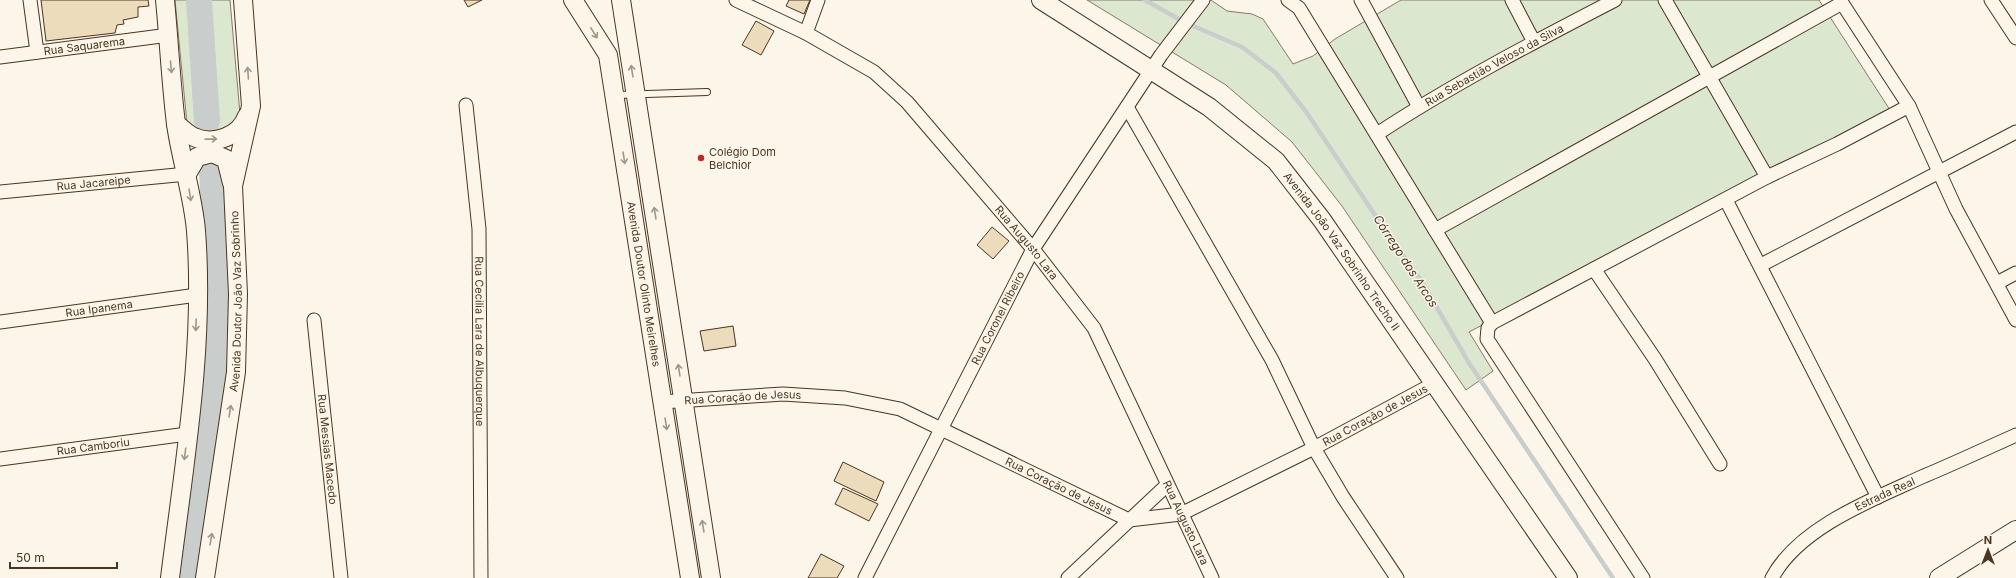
<svg xmlns="http://www.w3.org/2000/svg" width="2016" height="578" font-family="Inter,sans-serif">
	<style>
		.green { fill: #dce7d0; stroke: #887966 }
		.lines { fill: none; stroke-linecap: round; stroke-linejoin: round }
		.stream { stroke: #c9cecd; stroke-width: 4.5 }
		.river { stroke: #c9cecd; stroke-width: 26 }
		.building { fill: #ecdcbc; stroke: #4a3520 }
		.lane-casing { stroke: #4a3520; stroke-width: 8 }
		.street-casing { stroke: #4a3520; stroke-width: 15 }
		.secondary-casing { stroke: #4a3520; stroke-width: 20 }
		.lane { stroke: #fbf6e9; stroke-width: 6 }
		.street { stroke: #fbf6e9; stroke-width: 13 }
		.secondary { stroke: #fbf6e9; stroke-width: 18 }
		.oneway { stroke: #a29684 }
		.poi-dot { fill: #c62828; stroke: #fbf6e9; stroke-width: 1.5 }
		.labels { text-anchor: middle; dominant-baseline: central; stroke-width: 3; stroke-linejoin: round; paint-order: stroke }
		.street-label { font-size: 11px; fill: #4a3520; stroke: #fbf6e9 }
		.poi-label { font-size: 11px; fill: #4a3520; stroke: #fbf6e9; text-anchor: start }
		.water-label { font-size: 12px; font-style: italic; fill: #4a3520; stroke: #fbf6e9 }
	</style>
	<rect width="100%" height="100%" fill="#fbf6e9"/>
	<!-- green -->
	<g class="green">
		<polygon points="175,0 230,0 240,114 235,125 217,138 187,124"/>
		<polygon points="1087,0 1211,0 1227,11 1252,14 1263,19 1293,64 1313,56 1335,39 1401,0 1819,0 1890,110 1469,332 1493,371 1466,390 1342,206 1292,142 1226,85"/>
	</g>
	<g class="lines">
		<!-- stream -->
		<polyline class="stream" points="1145,0 1184,22 1242,47 1276,73 1307,113 1375,215 1422,282 1469,363 1613,578"/>
		<!-- river -->
		<g class="river">
			<polyline points="199,0 207,121"/>
			<path d="M186,578C197,506 210,434 215,361C219,297 215,233 212,170"/>
		</g>
	</g>
	<!-- building -->
	<g class="building">
		<polygon points="41,0 148,0 149,6 138,7 138,17 123,20 124,24 117,25 115,33 46,41"/>
		<polygon points="464,0 482,0 468,7"/>
		<polygon points="789,0 810,0 804,14 786,6"/>
		<polygon points="756,21 774,31 761,55 742,45"/>
		<polygon points="992,227 1009,241 993,259 977,245"/>
		<polygon points="733,326 736,346 704,351 700,331"/>
		<polygon points="843,462 884,482 876,501 834,481"/>
		<polygon points="843,488 878,504 869,521 835,504"/>
		<polygon points="821,554 844,566 837,578 808,578"/>
	</g>
	<g class="lines">
		<!-- lane casing -->
		<g class="lane-casing">
			<polyline id="lane" points="617,95 707,92"/>
		</g>
		<!-- street casing -->
		<g class="street-casing">
			<g id="street">
				<polyline points="30,0 37,52"/>
				<path id="s1" d="M736,0L806,33L874,72L907,102L1033,249L1094,328L1212,578"/>
				<polyline points="1288,0 1299,8 1492,323"/>
				<polyline points="1361,0 1419,107"/>
				<polyline points="1512,0 1534,42"/>
				<polyline points="1665,0 1767,177"/>
				<polyline points="1991,0 2016,38"/>
				<polyline points="806,33 818,0"/>
				<path id="s2" d="M0,57L169,35"/>
				<path id="s3" d="M466,105L479,229L481,578"/>
				<polyline points="1909,106 1956,209 2016,320"/>
				<polyline points="1127,107 1272,360 1314,448 1343,497 1397,578"/>
				<path id="s4" d="M1377,134C1453,84 1534,42 1615,0"/>
				<path id="s5" d="M0,192L187,174"/>
				<polyline points="1726,200 1878,497"/>
				<polyline points="1435,230 1842,3"/>
				<polyline points="1761,265 2016,132"/>
				<polyline points="1594,269 1655,359 1720,464"/>
				<polyline points="1997,283 2016,273"/>
				<path id="s6" d="M314,320L341,578"/>
				<path id="s7" d="M0,322L197,295"/>
				<path id="s8" d="M662,402L783,394L845,398L900,409L1129,520L1181,514L1314,448L1435,383"/>
				<path id="s9" d="M0,459L187,434"/>
				<path id="s10" d="M865,578L1033,249L1161,55L1203,0"/>
				<polyline points="1068,578 1167,485"/>
				<polyline points="1643,578 1487,339 1488,328 1492,323 1767,177 1837,144 1909,106 1840,0"/>
				<path id="s11" d="M1772,578C1799,527 1874,499 1924,476C1955,463 1985,449 2016,435"/>
			</g>
		</g>
		<!-- secondary casing -->
		<g class="secondary-casing">
			<g id="secondary">
				<path d="M165,0C169,41 171,83 176,124C181,160 193,195 196,231C205,347 184,464 170,578"/>
				<path id="s12" d="M573,0L608,55L690,578"/>
				<polyline points="621,0 711,578"/>
				<path id="s13" d="M1041,0L1209,107L1276,161L1322,220L1568,578"/>
				<path d="M176,124C182,128 188,135 194,137C214,146 240,136 247,116"/>
				<polyline points="187,174 197,157 212,153 226,159 232,183"/>
				<path id="s14" d="M205,578L236,372L238,294L233,186L251,106L243,0"/>
				<polyline points="1939,578 2016,530"/>
			</g>
		</g>
		<!-- lane -->
		<use href="#lane" class="lane"/>
		<!-- street -->
		<use href="#street" class="street"/>
		<!-- secondary -->
		<use href="#secondary" class="secondary"/>
	</g>
	<!-- one-way arrows -->
	<defs><path id="oneway-shaft" d="M-6 0H5M1.5-3L5.5 0L1.5 3" fill="none" stroke-width="1.6" stroke-linecap="round" stroke-linejoin="round"/></defs>
	<g class="oneway">
		<use href="#oneway-shaft" transform="translate(594 33) rotate(58)"/>
		<use href="#oneway-shaft" transform="translate(171 67) rotate(85)"/>
		<use href="#oneway-shaft" transform="translate(632 71) rotate(-99)"/>
		<use href="#oneway-shaft" transform="translate(248 73) rotate(-94)"/>
		<use href="#oneway-shaft" transform="translate(211 139) rotate(-1)"/>
		<use href="#oneway-shaft" transform="translate(624 158) rotate(81)"/>
		<use href="#oneway-shaft" transform="translate(190 195) rotate(81)"/>
		<use href="#oneway-shaft" transform="translate(655 213) rotate(-99)"/>
		<use href="#oneway-shaft" transform="translate(196 325) rotate(92)"/>
		<use href="#oneway-shaft" transform="translate(679 370) rotate(-99)"/>
		<use href="#oneway-shaft" transform="translate(230 411) rotate(-81)"/>
		<use href="#oneway-shaft" transform="translate(666 424) rotate(81)"/>
		<use href="#oneway-shaft" transform="translate(185 454) rotate(97)"/>
		<use href="#oneway-shaft" transform="translate(703 526) rotate(-99)"/>
		<use href="#oneway-shaft" transform="translate(211 539) rotate(-81)"/>
	</g>
	<!-- markers -->
	<circle class="poi-dot" cx="701" cy="158" r="4"/>
	<g class="labels">
		<!-- street labels -->
		<g class="street-label">
			<text stroke="none"><textPath href="#s2" startOffset="85">Rua Saquarema</textPath></text>
			<text stroke="none"><textPath href="#s4" startOffset="136">Rua Sebastião Veloso da Silva</textPath></text>
			<text stroke="none"><textPath href="#s5" startOffset="94">Rua Jacareipe</textPath></text>
			<text stroke="none"><textPath href="#s1" startOffset="385">Rua Augusto Lara</textPath></text>
			<text stroke="none"><textPath href="#s13" startOffset="397">Avenida João Vaz Sobrinho Trecho II</textPath></text>
			<text stroke="none"><textPath href="#s12" startOffset="297">Avenida Doutor Olinto Meirelhes</textPath></text>
			<text stroke="none"><textPath href="#s14" startOffset="279">Avenida Doutor João Vaz Sobrinho</textPath></text>
			<text stroke="none"><textPath href="#s7" startOffset="100">Rua Ipanema</textPath></text>
			<text stroke="none"><textPath href="#s10" startOffset="292">Rua Coronel Ribeiro</textPath></text>
			<text stroke="none"><textPath href="#s3" startOffset="237">Rua Cecilia Lara de Albuquerque</textPath></text>
			<text stroke="none"><textPath href="#s8" startOffset="81">Rua Coração de Jesus</textPath></text>
			<text stroke="none"><textPath href="#s8" startOffset="764">Rua Coração de Jesus</textPath></text>
			<text stroke="none"><textPath href="#s9" startOffset="94">Rua Camboriu</textPath></text>
			<text stroke="none"><textPath href="#s6" startOffset="130">Rua Messias Macedo</textPath></text>
			<text stroke="none"><textPath href="#s8" startOffset="416">Rua Coração de Jesus</textPath></text>
			<text stroke="none"><textPath href="#s11" startOffset="143">Estrada Real</textPath></text>
			<text stroke="none"><textPath href="#s1" startOffset="709">Rua Augusto Lara</textPath></text>
		</g>
		<!-- poi labels -->
		<g class="poi-label">
			<text x="709" y="152">Colégio Dom<tspan x="709" dy="13">Belchior</tspan></text>
		</g>
		<!-- water labels -->
		<g class="water-label">
			<text transform="translate(1406 261) rotate(57)">Córrego dos Arcos</text>
		</g>
	</g>
	<!-- north arrow -->
	<g transform="translate(1988 550)" stroke="#fbf6e9" stroke-width="3" paint-order="stroke">
	<path d="M0-3L7 15L0 10L-7 15Z" fill="#4a3520"/>
	<text y="-6" font-size="11" font-weight="bold" text-anchor="middle" fill="#4a3520">N</text>
	</g>
	<!-- scale -->
	<path d="M10 562v6h107v-6" fill="none" stroke="#4a3520" stroke-width="2"/>
	<text x="16" y="562" font-size="12" fill="#4a3520" stroke="#fbf6e9" stroke-width="3" paint-order="stroke">50 m</text>
</svg>
